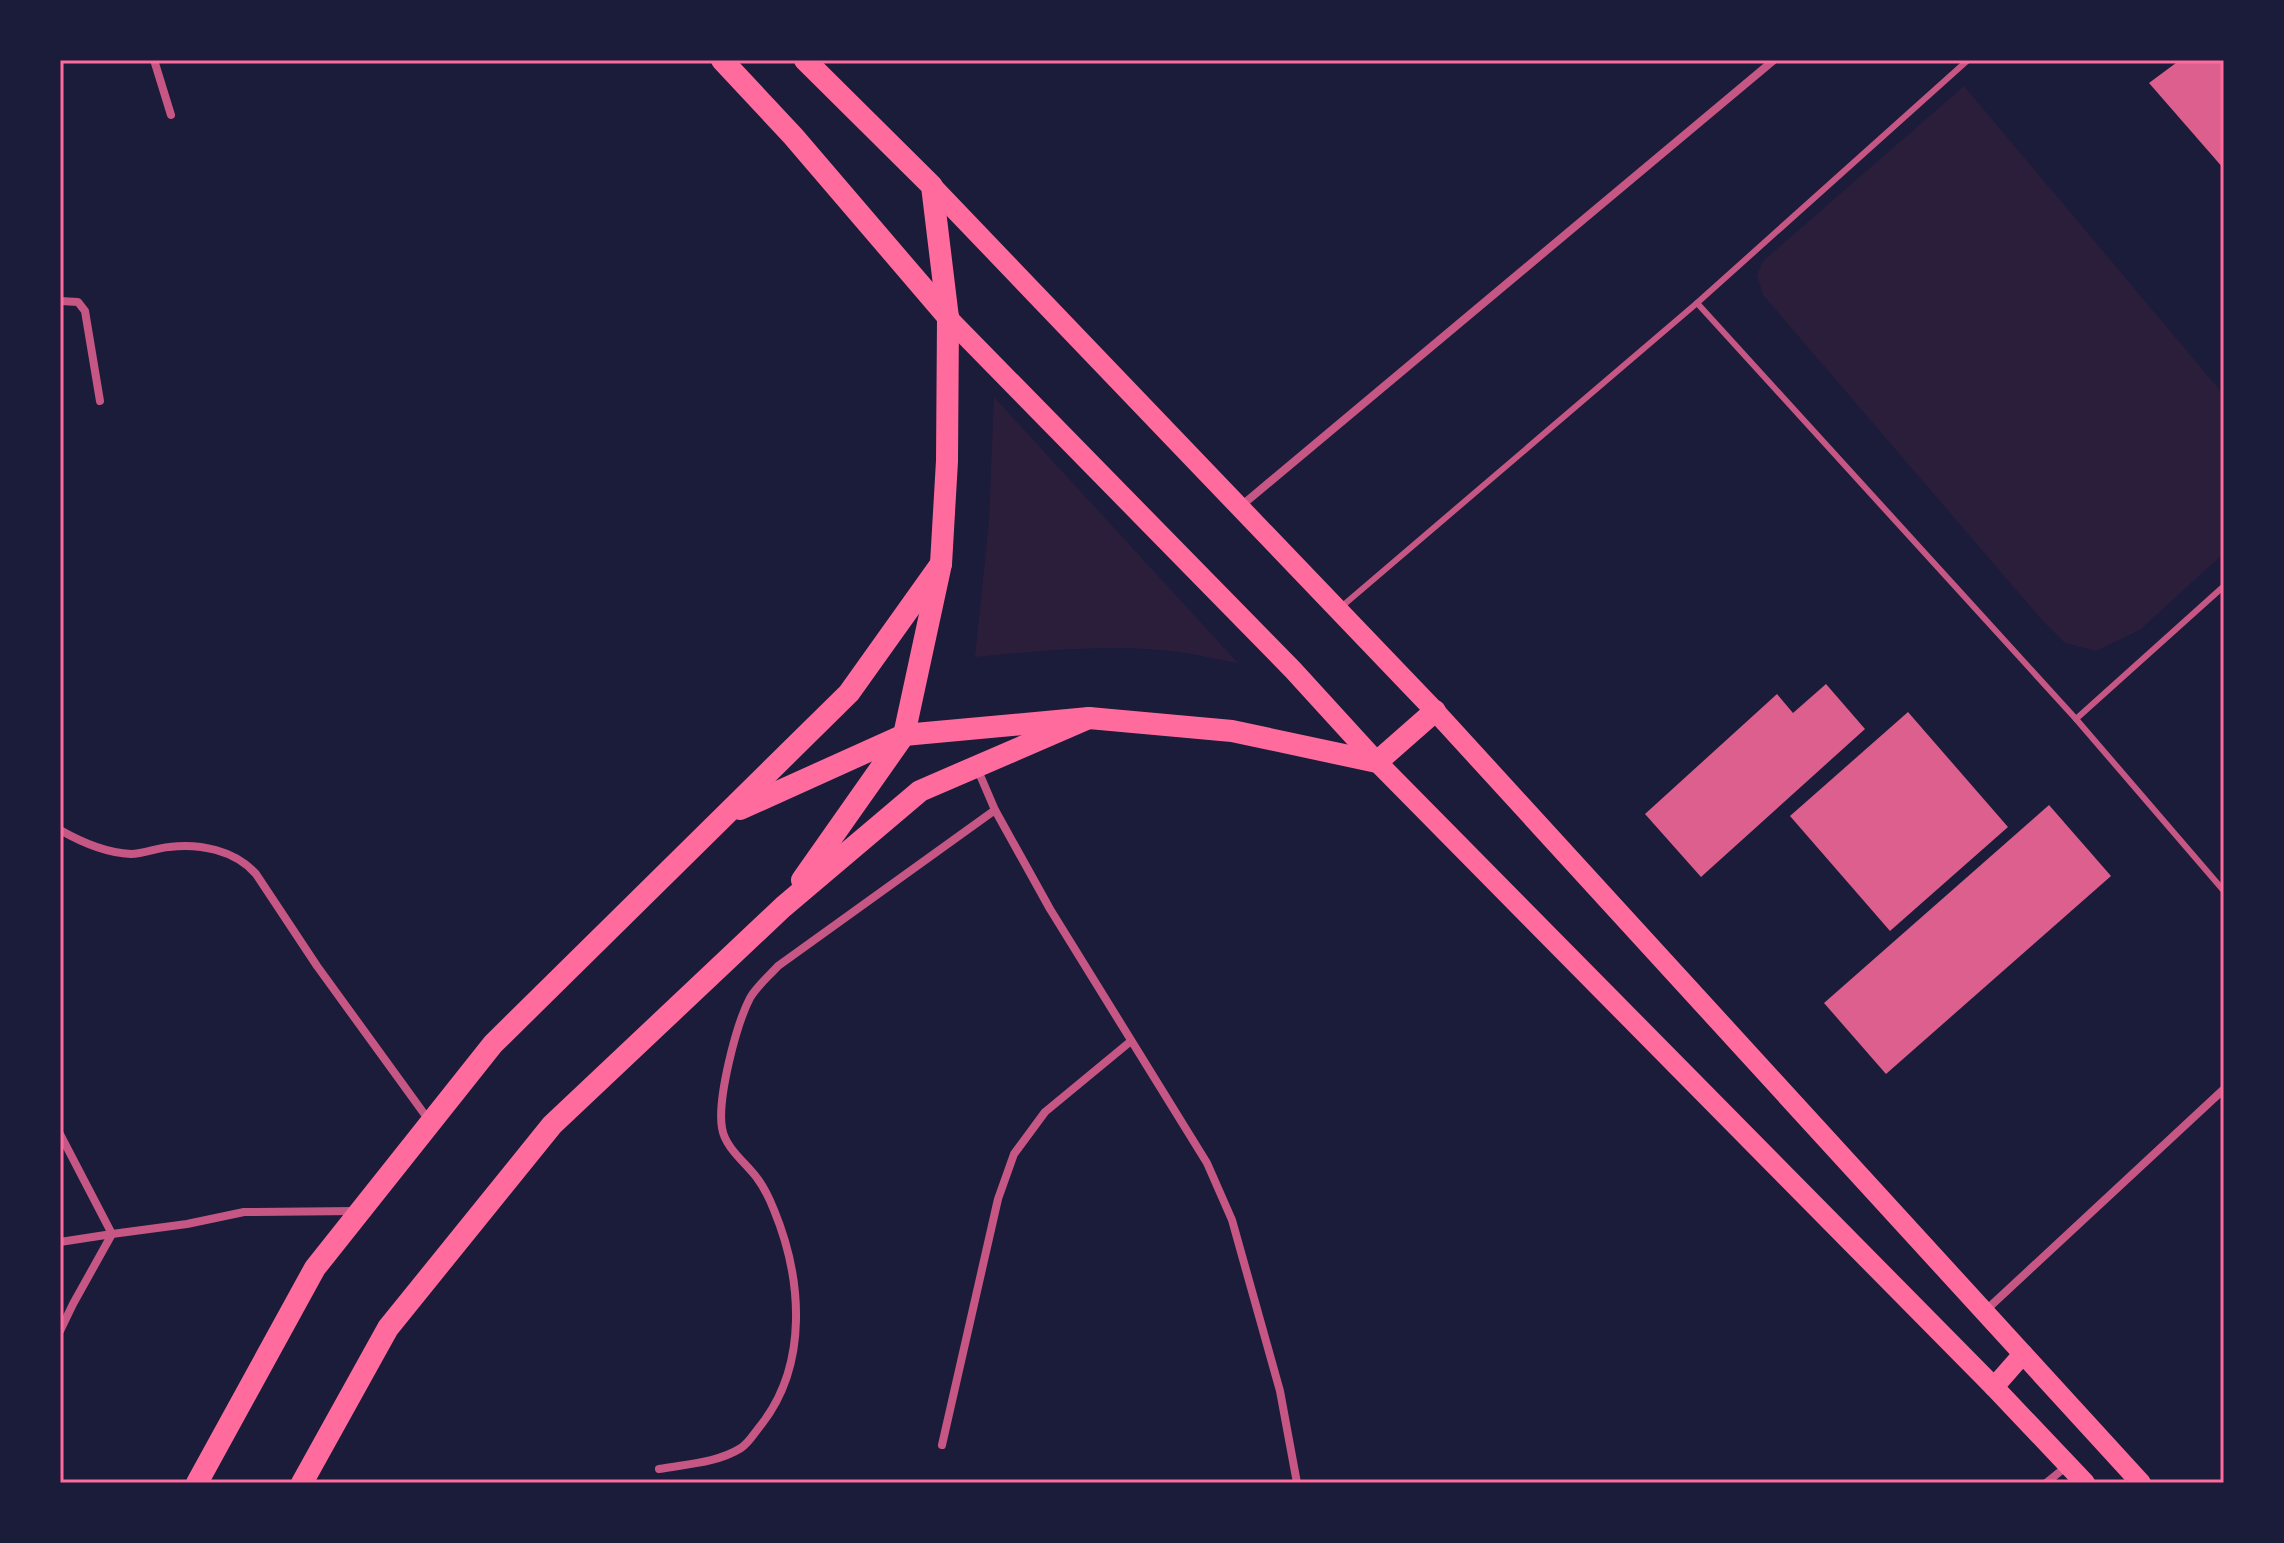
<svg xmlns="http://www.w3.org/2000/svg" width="2284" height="1543" font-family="'Fira Sans',sans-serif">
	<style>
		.green { fill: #2a1e3b }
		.building { fill: #dd5f8e }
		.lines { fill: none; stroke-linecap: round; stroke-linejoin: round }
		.service { stroke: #c65784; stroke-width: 6 }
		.minor { stroke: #c65784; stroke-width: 8 }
		.primary { stroke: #ff6b9d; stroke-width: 20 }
		.trunk { stroke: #ff6b9d; stroke-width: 22 }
		.neatline { fill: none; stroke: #ff6b9d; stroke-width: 3 }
	</style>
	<rect width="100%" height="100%" fill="#1b1b3a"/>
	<!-- green -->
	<g class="green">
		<polygon points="1964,86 2224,395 2224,553 2140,630 2096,651 2065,643 2042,620 1763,295 1757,275 1763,261"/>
		<path d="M994,397L1238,663C1218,660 1198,654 1178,652C1111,643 1042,651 975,657L989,521Z"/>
	</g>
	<!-- building -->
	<g class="building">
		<polygon points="2180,60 2224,60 2224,169 2149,83"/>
		<polygon points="1826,684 1865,729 1701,877 1645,814 1777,694 1793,713"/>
		<polygon points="1908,712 2008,827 1890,931 1790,816"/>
		<polygon points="2049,805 2111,876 1886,1074 1824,1003"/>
	</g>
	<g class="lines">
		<!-- service -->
		<g class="service">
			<polyline points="1697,303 2076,719 2224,891"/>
			<polyline points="1340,608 1697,303 1968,60"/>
			<polyline points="2076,719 2224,586"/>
		</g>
		<!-- minor -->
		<g class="minor">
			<polyline points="154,60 171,115"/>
			<polyline points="60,301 78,302 85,311 100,401"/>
			<polyline points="1241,506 1774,60"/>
			<polyline points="977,768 995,810 1050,909 1207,1163 1232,1220 1280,1391 1297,1483"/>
			<path d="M60,830C81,842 107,853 131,854C144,854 156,848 169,847C199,843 235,850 256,874L317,966L428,1119"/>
			<polyline points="60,1134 112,1234 60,1242"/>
			<polyline points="1984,1312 2224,1089"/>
			<polyline points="60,1331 73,1304 112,1234 187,1224 244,1212 356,1211"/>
			<polyline points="942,1445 998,1199 1014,1154 1045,1112 1131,1041"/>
			<path d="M659,1469C686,1464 717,1463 741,1448C749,1443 755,1432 761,1425C809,1364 802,1278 774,1210C770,1200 764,1187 757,1178C746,1163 725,1148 722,1128C717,1099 736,1025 750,998C756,987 769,976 778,966L995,810"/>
			<polyline points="2046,1483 2067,1466"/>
		</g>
		<!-- primary -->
		<g class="primary">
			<polyline points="932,186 1435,711 2141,1483"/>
			<polyline points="948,318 1293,670 1377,762 1994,1387 2085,1483"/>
			<polyline points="1994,1387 2023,1354"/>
		</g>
		<!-- trunk -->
		<g class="trunk">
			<polyline points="722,60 793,136 948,317"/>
			<polyline points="740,809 904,735 1089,718 1232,731 1377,762 1435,711"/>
			<polyline points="802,880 904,735 941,564 947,461 948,318 932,186 805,60"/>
			<polyline points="197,1483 315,1268 493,1044 849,693 941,564"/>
			<polyline points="302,1483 388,1328 552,1125 783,907 920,791 1089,718"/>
		</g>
	</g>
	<!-- border -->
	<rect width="2284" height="1543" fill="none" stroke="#1b1b3a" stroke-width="124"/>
	<rect x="62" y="62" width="2160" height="1419" class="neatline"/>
</svg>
